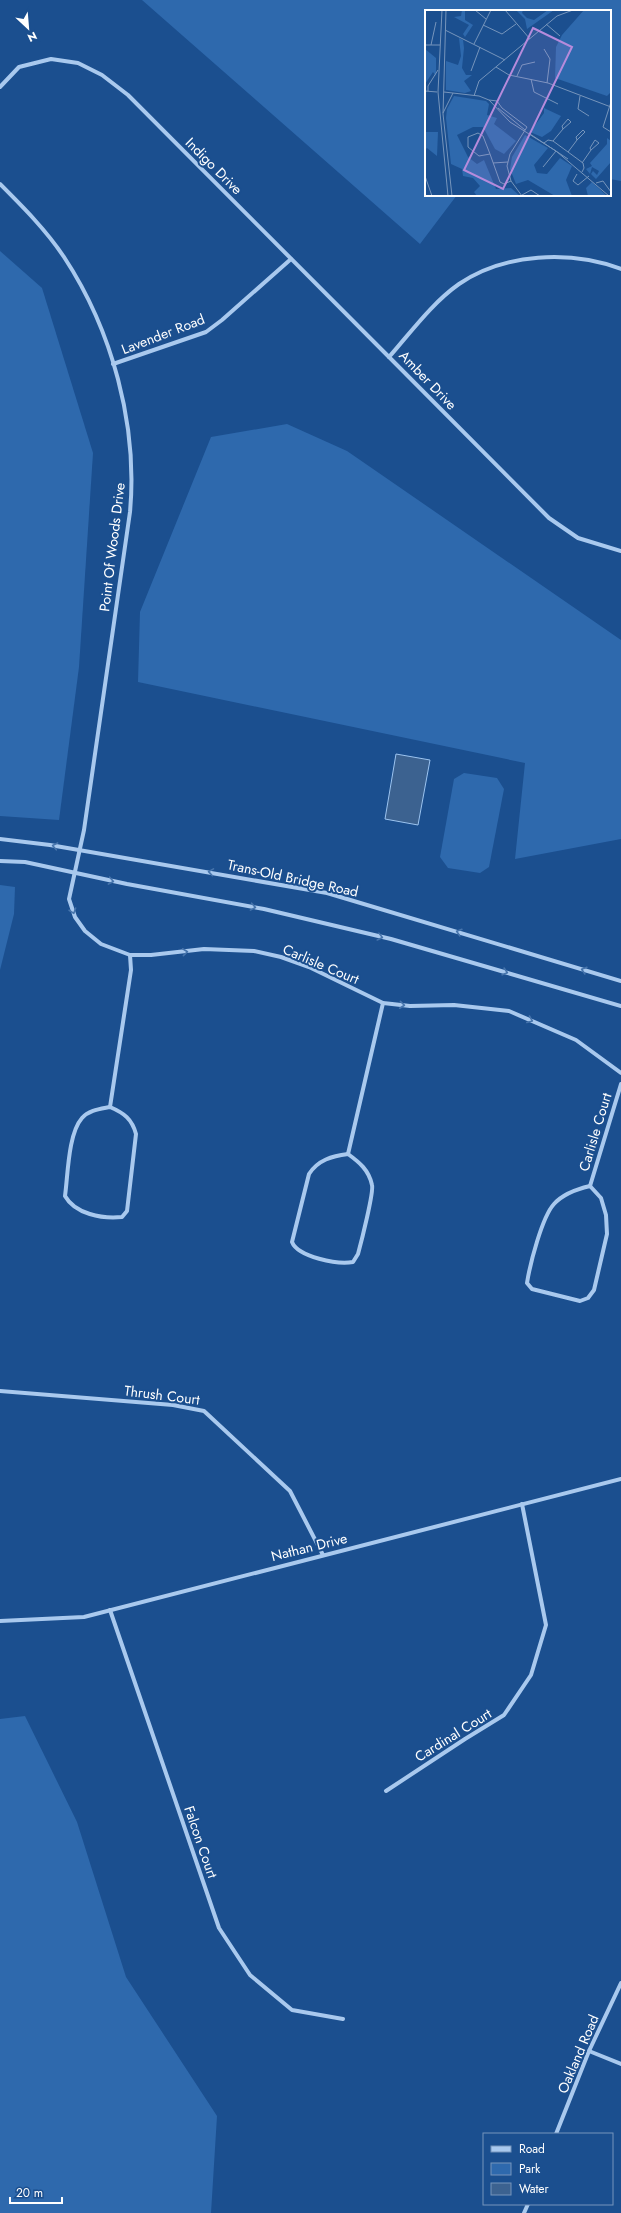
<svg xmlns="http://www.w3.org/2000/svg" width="621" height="2213" font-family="Jost,sans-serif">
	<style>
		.green { fill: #2e69ad }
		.water { fill: #3c6290; stroke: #9cc4f0 }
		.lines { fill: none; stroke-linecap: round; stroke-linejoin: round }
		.street { stroke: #a9c9ee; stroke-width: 4 }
		.oneway { stroke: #4674ac }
		.labels { text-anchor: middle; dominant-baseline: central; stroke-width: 4; stroke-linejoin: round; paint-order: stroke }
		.street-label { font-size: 14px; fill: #fff; stroke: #1b4f8f }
		.inset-road { fill: none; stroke: #7695bc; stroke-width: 1 }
		.view { fill: #b68bdc; fill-opacity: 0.15; stroke: #b68bdc; stroke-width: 2 }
		.inset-edge { fill: none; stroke: #fff; stroke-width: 2 }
	</style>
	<rect width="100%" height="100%" fill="#1b4f8f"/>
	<!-- green -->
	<g class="green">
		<polygon points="142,0 621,0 621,181 610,179 610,11 426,11 426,195 457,195 420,244"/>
		<polygon points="0,251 42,288 93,453 79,667 59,820 0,816"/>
		<polygon points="287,424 347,451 621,640 621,839 515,859 525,763 138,682 140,612 211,437"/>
		<polygon points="464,773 497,778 504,789 489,867 480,873 448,868 440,857 454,779"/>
		<polygon points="0,885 15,887 14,914 0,970"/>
		<polygon points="25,1716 77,1822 126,1977 217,2116 211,2213 0,2213 0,1719"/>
	</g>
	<!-- water -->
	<polygon class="water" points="396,754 430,760 418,825 385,819"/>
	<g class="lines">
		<!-- street -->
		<g class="street">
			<polyline points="0,87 19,67 51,59 78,63 102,75 128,95 389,357"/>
			<path d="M0,184C23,207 46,230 64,257C112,330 138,425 130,512L84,830L69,899L75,917L85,931L101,944L130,955H151L204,949L254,951L281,957L309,967L383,1003L410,1006L454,1005L509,1011L576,1040L621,1073"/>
			<path d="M621,269C570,250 505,253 459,284C432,303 411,332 389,357L549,518L578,538L621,551"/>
			<polyline points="113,364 206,332 222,320 291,259"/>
			<polyline points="0,839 50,845 327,893 621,981"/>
			<polyline points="0,861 25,862 127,884 264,909 391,939 621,1006"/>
			<path d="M110,1107C124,1113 132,1119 136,1134L127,1211L122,1217C102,1219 75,1214 65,1196C68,1175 68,1134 82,1118C89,1110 100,1109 110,1107Z"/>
			<polyline points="110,1107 131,970 130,955"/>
			<path d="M348,1154C359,1162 369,1170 372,1185C374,1192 361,1243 358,1254L353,1262C338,1265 298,1257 292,1242L309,1174C318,1160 332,1156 348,1154Z"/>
			<polyline points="348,1154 383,1003"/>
			<path d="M590,1186L601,1198L606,1215L607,1234L594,1290L588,1298L580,1301L532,1289L527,1283C530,1264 542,1217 554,1204C563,1194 577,1189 590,1186Z"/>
			<polyline points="590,1186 621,1084"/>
			<polyline points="0,1391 173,1405 204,1411 290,1491 323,1555"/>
			<polyline points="110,1610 219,1928 250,1975 292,2010 343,2019"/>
			<polyline points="0,1621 84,1617 621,1479"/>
			<polyline points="386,1791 465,1739 504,1715 531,1675 546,1625 522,1504"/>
			<polyline points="589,2051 621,2064"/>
			<polyline points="556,2134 589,2051 621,1983"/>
			<polyline points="524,2213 528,2204"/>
		</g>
	</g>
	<!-- one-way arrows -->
	<defs><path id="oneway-chevron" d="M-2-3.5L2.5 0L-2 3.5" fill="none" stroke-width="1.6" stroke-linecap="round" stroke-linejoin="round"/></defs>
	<g class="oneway">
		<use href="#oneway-chevron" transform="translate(55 846) rotate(-169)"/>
		<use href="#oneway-chevron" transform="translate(211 872) rotate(-171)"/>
		<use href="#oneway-chevron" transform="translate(111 881) rotate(11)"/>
		<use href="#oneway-chevron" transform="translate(253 907) rotate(10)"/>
		<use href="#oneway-chevron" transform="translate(73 911) rotate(71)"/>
		<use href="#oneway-chevron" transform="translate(459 932) rotate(-163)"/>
		<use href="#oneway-chevron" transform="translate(380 937) rotate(14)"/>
		<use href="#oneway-chevron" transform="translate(185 952) rotate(-6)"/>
		<use href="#oneway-chevron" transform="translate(584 970) rotate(-163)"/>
		<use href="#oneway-chevron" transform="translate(505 972) rotate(16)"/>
		<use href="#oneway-chevron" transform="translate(402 1005) rotate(6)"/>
		<use href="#oneway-chevron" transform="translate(530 1020) rotate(22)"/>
	</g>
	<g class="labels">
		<!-- street labels -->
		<g class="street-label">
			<text transform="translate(214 166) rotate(45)">Indigo Drive</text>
			<text transform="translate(163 334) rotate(-21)">Lavender Road</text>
			<text transform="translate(428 380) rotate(46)">Amber Drive</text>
			<text transform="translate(112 547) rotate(-83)">Point Of Woods Drive</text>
			<text transform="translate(293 878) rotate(12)">Trans-Old Bridge Road</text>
			<text transform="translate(321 964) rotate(23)">Carlisle Court</text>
			<text transform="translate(595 1132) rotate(-73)">Carlisle Court</text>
			<text transform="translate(162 1395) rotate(7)">Thrush Court</text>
			<text transform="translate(309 1547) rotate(-14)">Nathan Drive</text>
			<text transform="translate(453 1735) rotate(-32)">Cardinal Court</text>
			<text transform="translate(201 1842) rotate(71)">Falcon Court</text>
			<text transform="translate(578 2054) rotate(-67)">Oakland Road</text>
		</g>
	</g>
	<!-- overview -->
	<g transform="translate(425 10)">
		<rect width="186" height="186" fill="#1b4f8f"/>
		<path d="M37,0H40V10L48,15L40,27L38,24L44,15L29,7L36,6ZM91,0H98L97,3L102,8L109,10L123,0H129L102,19L100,9ZM159,0H186V82L182,86L130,68L131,37L137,25ZM34,28L38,30L39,38L37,58L41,65H47L39,71L46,81L40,83L21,80V51L33,55L36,46ZM0,39L11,48V66L8,62L0,74ZM29,86L61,91L64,94L62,105L72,108L69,114L91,131L79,144L70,139L58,117H48L32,125L43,147L52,154L59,150L71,179L86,178L95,186H52L49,182L55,176L48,168L38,166L37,159L26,154L21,108L22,99ZM119,98L136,106L126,121L117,127L105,122L119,103ZM0,122H13L12,146L2,138L0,140ZM100,125L123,138L109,155L112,163L122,164L135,148L147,156L141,170L147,186H130L103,170L91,174L85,159L87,147ZM182,128L186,131V152L171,169L166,164L168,161L172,165L174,161L167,157L165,164L161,159L167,156L165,153L182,134ZM167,172L182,186H163L161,178Z" fill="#2e69ad"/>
		<path class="inset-road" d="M17,0L13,82L23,186M21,0L18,104L27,186M50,0L61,9M80,0L105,29M121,14L135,26M58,15L77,24L91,14M20,20L80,50M49,34L66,0M0,35H15M6,35L11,12M119,39L125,49L122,73M71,57L84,65L123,73L186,97M46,61L55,37M92,66L97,55L110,52M106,69L109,82L133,94M0,81L12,82M3,81V76L13,60M19,82L54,86L64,90L85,112L131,141L184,186M49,86L54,71L132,6L148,0M155,86L153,99L164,106M64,90L72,91L77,98L102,117L85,144L82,156L86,171L97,186M186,92L178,117L186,122M73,98L100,120M18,103L28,83M143,109L146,112L138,119L137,116ZM158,120L160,122L152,130L151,127ZM53,123L58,126L65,144L54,146L43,137V127ZM105,124L143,149M170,130L174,133L166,140L165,138ZM128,131L138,119M119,133L123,130L128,131L158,153L159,158L157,162M143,142L152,130M65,144L75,172L79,174L86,171M68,153L83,152M157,153L166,140M118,157L131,141M152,164L148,171L153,175L164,166M0,166L7,186M171,173L178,171L186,182M97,185L106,180L115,186"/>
		<path class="view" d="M108,18L147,37L78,179L39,160Z"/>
		<rect width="186" height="186" class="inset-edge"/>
	</g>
	<!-- legend -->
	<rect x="483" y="2133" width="130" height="72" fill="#1b4f8f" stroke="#7695bc"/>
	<rect x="491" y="2146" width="20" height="6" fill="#a9c9ee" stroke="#7695bc"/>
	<text x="519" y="2153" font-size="12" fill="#ffffff">Road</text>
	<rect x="491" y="2163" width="20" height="12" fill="#2e69ad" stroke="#7695bc"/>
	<text x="519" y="2173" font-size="12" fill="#ffffff">Park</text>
	<rect x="491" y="2183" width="20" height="12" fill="#3c6290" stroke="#7695bc"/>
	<text x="519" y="2193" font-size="12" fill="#ffffff">Water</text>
	<!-- north arrow -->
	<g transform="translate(28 28) rotate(154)" stroke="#1b4f8f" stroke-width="3" paint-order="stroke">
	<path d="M0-3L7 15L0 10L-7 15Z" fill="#ffffff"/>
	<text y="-6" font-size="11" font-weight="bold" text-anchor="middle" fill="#ffffff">N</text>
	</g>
	<!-- scale -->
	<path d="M10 2197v6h52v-6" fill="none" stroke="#ffffff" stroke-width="2"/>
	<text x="16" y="2197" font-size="12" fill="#ffffff" stroke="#1b4f8f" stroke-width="3" paint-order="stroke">20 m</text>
</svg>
